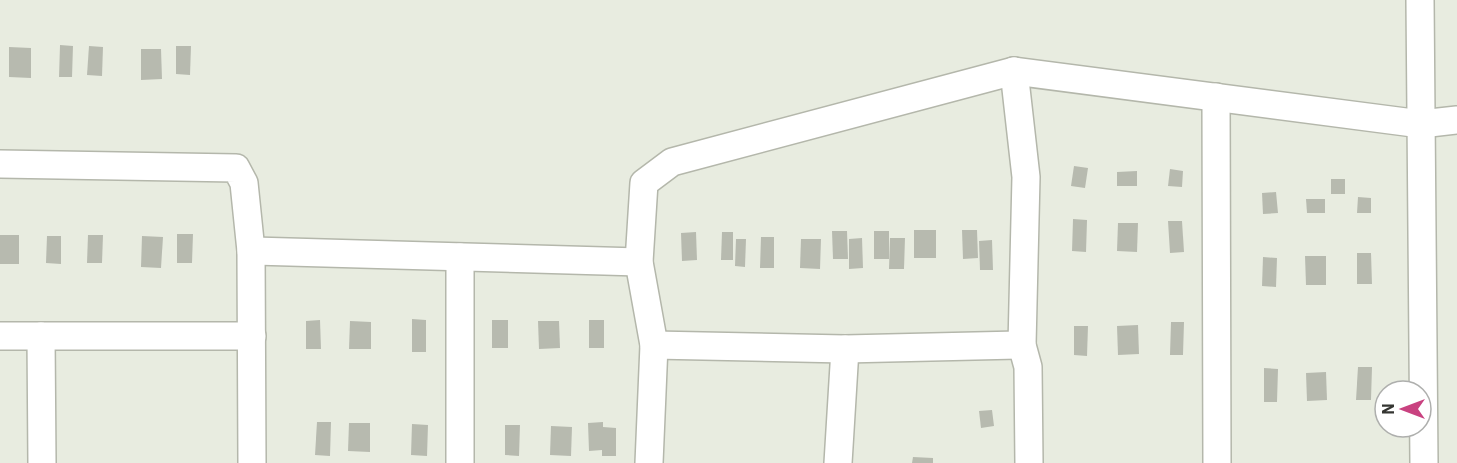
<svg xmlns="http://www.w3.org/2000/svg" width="1457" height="463" font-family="'IBM Plex Sans',sans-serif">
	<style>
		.building { fill: #b7baaf }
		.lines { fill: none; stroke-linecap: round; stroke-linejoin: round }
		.minor-casing { stroke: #b4b7ab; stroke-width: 30 }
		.minor { stroke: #fff; stroke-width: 27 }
	</style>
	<rect width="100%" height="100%" fill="#e8ece0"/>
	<!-- building -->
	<g class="building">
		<polygon points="60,45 73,46 72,77 59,77"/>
		<polygon points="89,46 103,47 102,76 87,75"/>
		<polygon points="176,46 191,46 190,75 176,74"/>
		<polygon points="9,47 31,48 31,78 9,77"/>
		<polygon points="141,49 161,49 162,79 141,80"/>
		<polygon points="1074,166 1088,168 1085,188 1071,186"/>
		<polygon points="1170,169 1183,171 1182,187 1168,186"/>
		<polygon points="1137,171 1137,186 1117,186 1117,172"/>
		<rect x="1331" y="179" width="14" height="15"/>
		<polygon points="1276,192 1278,213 1263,214 1262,193"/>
		<polygon points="1358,197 1371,198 1371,213 1357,213"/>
		<polygon points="1306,199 1325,199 1325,213 1307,213"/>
		<polygon points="1073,219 1087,220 1086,252 1072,251"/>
		<polygon points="1168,221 1182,221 1184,252 1170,253"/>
		<polygon points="1118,223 1138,223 1137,252 1117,251"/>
		<rect x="914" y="230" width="22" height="28"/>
		<polygon points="962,230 977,230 978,258 963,259"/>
		<polygon points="832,231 847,231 848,259 833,259"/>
		<rect x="874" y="231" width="15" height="28"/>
		<polygon points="696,232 697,260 682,261 681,233"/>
		<polygon points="722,232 733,232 733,260 721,260"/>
		<polygon points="177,234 193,234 192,263 177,263"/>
		<rect x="0" y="235" width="19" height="29"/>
		<polygon points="88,235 103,235 102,263 87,263"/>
		<polygon points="47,236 61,236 61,264 46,263"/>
		<polygon points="142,236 163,237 161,268 141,267"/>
		<polygon points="761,237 774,237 774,268 760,268"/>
		<polygon points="862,238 863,268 849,269 849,239"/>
		<polygon points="890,238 905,238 904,269 889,269"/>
		<polygon points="736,239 746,239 745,267 735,266"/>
		<polygon points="801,239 821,239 820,269 800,268"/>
		<polygon points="992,240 993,270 980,270 979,241"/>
		<polygon points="1357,253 1371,253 1372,284 1357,284"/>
		<polygon points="1305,256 1326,256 1326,285 1306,285"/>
		<polygon points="1263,257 1277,258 1276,287 1262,286"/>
		<polygon points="412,319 426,320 426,352 412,352"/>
		<polygon points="320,320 321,349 306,349 306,321"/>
		<rect x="492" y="320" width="16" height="28"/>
		<rect x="589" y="320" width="15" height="28"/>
		<polygon points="350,321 371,322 371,349 349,349"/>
		<polygon points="538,321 559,321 560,348 539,349"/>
		<polygon points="1171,322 1184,322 1183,355 1170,355"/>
		<polygon points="1138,325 1139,354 1118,355 1117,326"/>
		<polygon points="1074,326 1088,326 1087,356 1074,355"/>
		<polygon points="1358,367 1372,367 1371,400 1356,400"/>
		<polygon points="1264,368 1278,369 1277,402 1264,402"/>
		<polygon points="1326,372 1327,400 1307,401 1306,373"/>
		<polygon points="992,410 994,426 981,428 979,411"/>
		<polygon points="317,422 331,422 330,456 315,455"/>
		<polygon points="603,422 603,427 616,428 616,456 602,456 602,450 589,451 588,423"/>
		<polygon points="349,423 370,423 370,452 348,451"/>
		<polygon points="412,424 428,425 427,456 411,455"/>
		<polygon points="505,425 520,425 519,456 505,455"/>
		<polygon points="551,426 572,427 571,456 550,455"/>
		<polygon points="913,457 933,458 933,463 912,463"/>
	</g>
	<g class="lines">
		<!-- minor casing -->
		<g class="minor-casing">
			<g id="minor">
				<polyline points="1420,0 1424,463"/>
				<polyline points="1014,71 1026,177 1022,345 1028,367 1029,463"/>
				<polyline points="1216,97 1217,463"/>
				<polyline points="0,164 236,168 244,183 251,251 252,463"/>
				<polyline points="251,251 639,262"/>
				<polyline points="0,336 252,336"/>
				<polyline points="41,336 42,463"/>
				<polyline points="654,345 845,349 1022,345"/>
				<polyline points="460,463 460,257"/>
				<polyline points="649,463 654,345 639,262 644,183 672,162 1014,71 1421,124 1457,120"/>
				<polyline points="838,463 845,349"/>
			</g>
		</g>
		<!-- minor -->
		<use href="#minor" class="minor"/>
	</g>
	<!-- north arrow -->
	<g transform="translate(1403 409) rotate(270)"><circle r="28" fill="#ffffff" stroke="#aeafad" stroke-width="1.5"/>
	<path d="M0-4.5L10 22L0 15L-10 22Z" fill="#c94280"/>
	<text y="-9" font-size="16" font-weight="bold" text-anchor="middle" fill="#353632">N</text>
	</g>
</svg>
